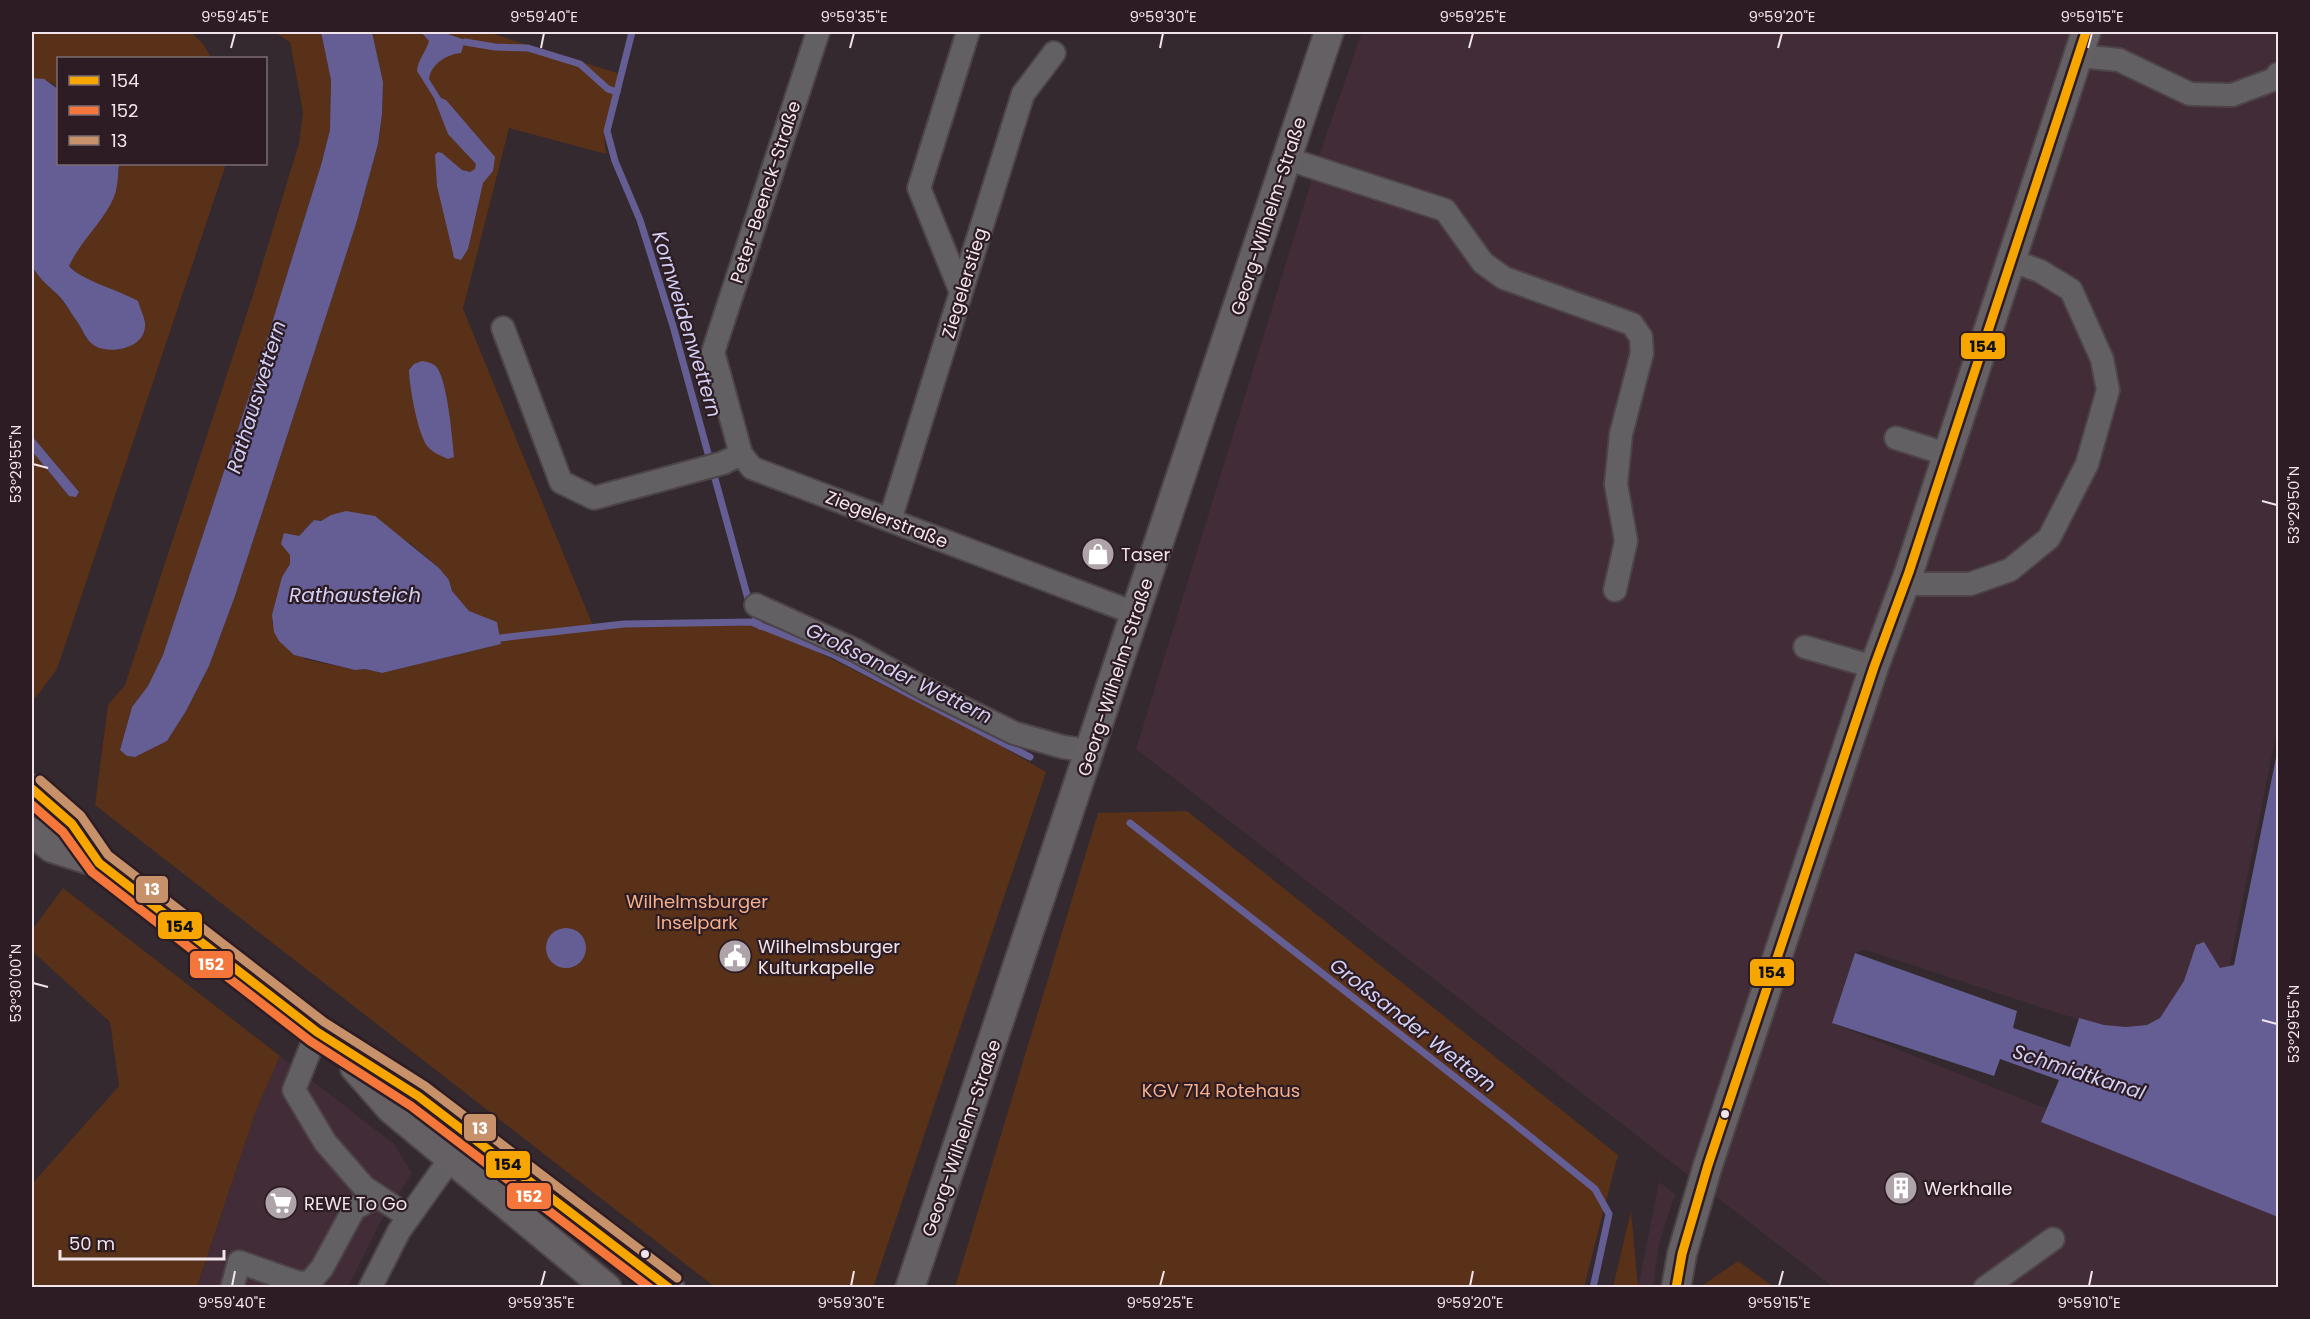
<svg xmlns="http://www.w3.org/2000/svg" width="2310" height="1319" font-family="Poppins,sans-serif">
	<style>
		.built { fill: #422c37 }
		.green { fill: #593018; fill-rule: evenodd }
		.water { fill: #655e95 }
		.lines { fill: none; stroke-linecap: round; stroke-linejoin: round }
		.stream { stroke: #655e95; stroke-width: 7 }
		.minor-casing { stroke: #4d4448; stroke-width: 26 }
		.major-casing { stroke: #4d4448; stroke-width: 32 }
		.minor { stroke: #636063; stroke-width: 22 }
		.major { stroke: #656064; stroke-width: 28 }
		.bus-1-casing { stroke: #2d1c24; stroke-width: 14 }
		.bus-2-casing { stroke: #2d1c24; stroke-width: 14 }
		.bus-3-casing { stroke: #2d1c24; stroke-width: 14 }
		.bus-1 { stroke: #f7a600; stroke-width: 9 }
		.bus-2 { stroke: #f5763a; stroke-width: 9 }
		.bus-3 { stroke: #c7916a; stroke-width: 9 }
		.ticks { fill: none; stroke: #f1e4ea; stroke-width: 2 }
		.bus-dot { fill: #f1e4ea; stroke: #2d1c24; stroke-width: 2 }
		.labels { text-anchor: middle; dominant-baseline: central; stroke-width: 4.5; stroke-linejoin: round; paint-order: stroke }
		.street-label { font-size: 18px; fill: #f1e4ea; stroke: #2d1c24 }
		.poi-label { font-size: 18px; fill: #f1e4ea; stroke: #2d1c24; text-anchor: start }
		.park-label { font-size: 18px; fill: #f7af89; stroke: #2d1c24 }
		.water-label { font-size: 20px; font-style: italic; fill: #d2d0f4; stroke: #2d1c24 }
		.line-badge { stroke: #2d1c24; stroke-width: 2 }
		.badge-label { font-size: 16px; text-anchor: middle; font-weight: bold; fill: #fff }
		.pale-badge-label { font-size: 16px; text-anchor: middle; font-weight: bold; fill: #111 }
		.neatline { fill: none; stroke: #f1e4ea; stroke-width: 2 }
		.ticks-label { font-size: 15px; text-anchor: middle; fill: #f1e4ea }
	</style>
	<rect width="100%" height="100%" fill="#33292e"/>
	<!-- built -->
	<g class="built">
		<polygon points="1362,32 2278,32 2278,726 2219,1017 2156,1045 1866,950 1855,953 1832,1023 2278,1201 2278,1287 1833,1287 1136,749 1319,156"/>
		<polygon points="280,1056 394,1144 412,1173 381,1221 348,1287 197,1288 256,1111"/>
		<polygon points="1659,1182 1675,1194 1659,1244 1653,1287 1638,1288"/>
	</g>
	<!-- green -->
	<g class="green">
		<polygon points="32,32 191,32 204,45 211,58 58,58 58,89 53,83 32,78"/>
		<path d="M274,32H321L331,80L330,130L321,165L254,381L163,655L148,686L132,707L120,750L127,756L135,757L167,741L186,711L209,666L235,596L356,224L378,144L382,114L383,82L372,32H487L620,74L604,134L606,154L509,128L463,309L593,626H753L800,643L977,732L1046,772L873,1288L715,1287L95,805L108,705L125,685L252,298L299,143L303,112L290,42ZM331,515L397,535L411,544L439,568L449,580L452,591L469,611L496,622L501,644L382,673L364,669L355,670L305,659L272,623L282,577L290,564V555L299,536L314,520L321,521Z"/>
		<path d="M119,164H226L57,669L36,697L32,698V451L69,496L79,492L32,436V266C39,280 51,287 61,299C71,312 80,325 87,340L79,275L69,266L80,244L108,208L118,176Z"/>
		<polygon points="1187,811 1618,1155 1584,1287 955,1287 1098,813"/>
		<polygon points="63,888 280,1056 256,1111 197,1287 32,1287 32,1184 119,1086 110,1022 32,951 32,930"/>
		<polygon points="1631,1211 1638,1287 1613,1287"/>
		<polygon points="1738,1261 1774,1287 1700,1287"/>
	</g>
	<!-- water -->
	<g class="water">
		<polygon points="321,32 372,32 383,82 382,114 378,144 356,224 235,596 209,666 186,711 167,741 135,757 127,756 120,750 132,707 148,686 163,655 254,381 321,165 330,130 331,80"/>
		<path d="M421,32H442L465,40L461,53C447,54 431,64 429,79L441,98L446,100L495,157L493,171L483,183L468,249L461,260L454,258L453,253L437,186L435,155L438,152L442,153L462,170L470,172L475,169L476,164L448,134L434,98L417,71C418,59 426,52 429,41Z"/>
		<path d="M32,78L44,79L58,89V164H119C118,174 118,187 114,197C104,221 81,240 69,266C80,280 119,290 138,301C140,308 144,316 145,323C147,348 112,355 95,346C85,340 83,329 76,320C71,313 66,304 60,297C50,287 39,279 32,266Z"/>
		<path d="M422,361C428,362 434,363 438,369C448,387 452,436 454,457L448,459C442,456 433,453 428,447C418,436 409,385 409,370L414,364Z"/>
		<polygon points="32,436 79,492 76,497 69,496 32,451"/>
		<polygon points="346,511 375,516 439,568 449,580 452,591 469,611 497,622 501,644 382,673 365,669 355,670 294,655 279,641 274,632 272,615 282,577 290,564 290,555 281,544 284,533 299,536 314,520 321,521 331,515"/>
		<polygon points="2278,748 2278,1217 2041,1122 2059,1080 2000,1059 1994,1076 1832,1023 1855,953 2017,1011 2013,1028 2070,1047 2079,1018 2104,1025 2126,1027 2147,1025 2160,1018 2184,981 2196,945 2204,942 2220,968 2234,965"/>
		<circle cx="566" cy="948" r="20"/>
	</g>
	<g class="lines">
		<!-- stream -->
		<g class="stream">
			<polyline points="632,32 607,131 615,161 640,220 673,326 750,606 760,626"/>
			<polyline points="465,42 495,47 528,48 580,64 608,89 617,92"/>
			<polyline points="500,638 624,624 751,622 832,654 1030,757"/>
			<polyline points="1130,823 1506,1117 1595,1189 1609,1214 1593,1288"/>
		</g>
		<!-- minor casing -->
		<g class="minor-casing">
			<g id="minor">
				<polyline points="818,32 713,352 741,454 752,468 1137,614"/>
				<polyline points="2078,56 2119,60 2190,94 2232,95 2275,79 2278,74"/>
				<polyline points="1288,159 1445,210 1483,263 1504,278 1632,324 1641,337 1642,353 1621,434 1616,484 1626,541 1615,590"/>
				<polyline points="961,292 919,188 968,32"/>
				<polyline points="503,328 561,482 594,498 723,463 741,454"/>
				<polyline points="1896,438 1946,454"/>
				<polyline points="890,520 1023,94 1054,53"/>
				<polyline points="1904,584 1970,584 2010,570 2049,538 2087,464 2108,390 2102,359 2071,290 2040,271 2010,260"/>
				<polyline points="756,605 855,650 925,689 1014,733 1063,747 1091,751"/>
				<polyline points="1805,647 1874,667"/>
				<polyline points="317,1032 294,1090 325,1142 364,1187 409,1217"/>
				<polyline points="232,1288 239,1262 299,1283 310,1282 322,1268 354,1209 377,1196"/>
				<polyline points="370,1288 399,1231 468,1134"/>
				<polyline points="1985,1288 2053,1239"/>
			</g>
		</g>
		<!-- major casing -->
		<g class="major-casing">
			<g id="major">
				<polyline points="32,789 72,824 99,863 317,1032 418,1096 670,1288"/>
				<polyline points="32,832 52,848 99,863"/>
				<polyline points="355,1068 391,1109 607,1288"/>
				<polyline points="910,1288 1329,32"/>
				<polyline points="1676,1288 1682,1254 1708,1165 1874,667 1909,572 2086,32"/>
			</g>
		</g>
		<!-- minor -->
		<use href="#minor" class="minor"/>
		<!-- major -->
		<use href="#major" class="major"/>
		<!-- bus-1 casing -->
		<g class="bus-1-casing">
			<g id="bus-1">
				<polyline points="32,789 72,824 99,863 317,1032 418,1096 669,1288"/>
				<polyline points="1676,1288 1682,1254 1708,1165 1874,667 1909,572 2086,32"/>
			</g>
		</g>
		<!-- bus-2 casing -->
		<g class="bus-2-casing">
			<polyline id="bus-2" points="32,805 63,832 92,872 310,1041 411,1106 650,1288"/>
		</g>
		<!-- bus-3 casing -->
		<g class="bus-3-casing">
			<polyline id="bus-3" points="40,780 81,816 108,855 324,1022 425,1086 677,1278"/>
		</g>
		<!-- bus-1 -->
		<use href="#bus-1" class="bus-1"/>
		<!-- bus-2 -->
		<use href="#bus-2" class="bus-2"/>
		<!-- bus-3 -->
		<use href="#bus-3" class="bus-3"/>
	</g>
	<!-- ticks -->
	<path class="ticks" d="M231,48L235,33M541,48L544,33M850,48L854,33M1160,48L1163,33M1469,48L1473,33M1778,48L1782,33M2088,48L2092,33M33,464L48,468M2262,501L2277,505M33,983L48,987M2262,1020L2277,1024M232,1286L235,1271M541,1286L545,1271M851,1286L854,1271M1160,1286L1164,1271M1470,1286L1473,1271M1779,1286L1783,1271M2089,1286L2092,1271"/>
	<!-- icons -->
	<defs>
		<g id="shop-disc" transform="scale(1.725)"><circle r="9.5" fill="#aea3a8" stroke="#2d1c24"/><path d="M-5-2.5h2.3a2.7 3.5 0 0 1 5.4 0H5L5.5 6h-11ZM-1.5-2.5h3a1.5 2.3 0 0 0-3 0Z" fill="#fff"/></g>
		<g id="civic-disc" transform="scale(1.725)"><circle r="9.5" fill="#aea3a8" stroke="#2d1c24"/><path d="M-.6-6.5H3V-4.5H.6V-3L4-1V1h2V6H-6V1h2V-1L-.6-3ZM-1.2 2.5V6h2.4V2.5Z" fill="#fff"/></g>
		<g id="building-disc" transform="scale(1.725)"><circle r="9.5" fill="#aea3a8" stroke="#2d1c24"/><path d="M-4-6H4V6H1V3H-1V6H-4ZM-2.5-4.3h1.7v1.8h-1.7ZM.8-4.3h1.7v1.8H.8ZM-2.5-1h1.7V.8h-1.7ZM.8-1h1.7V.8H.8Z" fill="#fff"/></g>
		<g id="supermarket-disc" transform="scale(1.725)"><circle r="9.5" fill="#aea3a8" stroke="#2d1c24"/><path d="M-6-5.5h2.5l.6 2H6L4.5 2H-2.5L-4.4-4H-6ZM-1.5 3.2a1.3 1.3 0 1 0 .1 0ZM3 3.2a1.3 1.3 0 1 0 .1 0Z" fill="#fff"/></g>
	</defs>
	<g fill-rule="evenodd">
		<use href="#shop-disc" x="1098" y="554"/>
		<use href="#civic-disc" x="735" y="956"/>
		<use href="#building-disc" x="1901" y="1188"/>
		<use href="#supermarket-disc" x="281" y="1203"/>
	</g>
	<!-- markers -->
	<g class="bus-dot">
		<circle cx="1725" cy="1114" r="5"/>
		<circle cx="645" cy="1254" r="5"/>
	</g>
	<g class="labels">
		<!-- street labels -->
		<g class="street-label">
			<text transform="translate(765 192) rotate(-72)">Peter-Beenck-Straße</text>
			<text transform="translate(1268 216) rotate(-72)">Georg-Wilhelm-Straße</text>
			<text transform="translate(964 283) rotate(-73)">Ziegelerstieg</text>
			<text transform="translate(887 519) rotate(21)">Ziegelerstraße</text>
			<text transform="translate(1115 677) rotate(-72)">Georg-Wilhelm-Straße</text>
			<text transform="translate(961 1138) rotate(-71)">Georg-Wilhelm-Straße</text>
		</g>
		<!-- poi labels -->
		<g class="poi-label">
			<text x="1121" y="554">Taser</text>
			<text x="758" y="946">Wilhelmsburger<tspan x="758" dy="21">Kulturkapelle</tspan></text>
			<text x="1924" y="1188">Werkhalle</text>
			<text x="304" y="1203">REWE To Go</text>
		</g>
		<!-- park labels -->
		<g class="park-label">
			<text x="697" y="901">Wilhelmsburger<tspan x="697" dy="21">Inselpark</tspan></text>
			<text x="1221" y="1090">KGV 714 Rotehaus</text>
		</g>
		<!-- water labels -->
		<g class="water-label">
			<text transform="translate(687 324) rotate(73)">Kornweidenwettern</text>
			<text transform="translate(256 397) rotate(-73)">Rathauswettern</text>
			<text x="355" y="595">Rathausteich</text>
			<text transform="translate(899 673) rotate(26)">Großsander Wettern</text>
			<text transform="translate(1413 1025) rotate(38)">Großsander Wettern</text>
			<text transform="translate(2079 1072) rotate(18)">Schmidtkanal</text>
		</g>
	</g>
	<g class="line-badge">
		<rect x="1960" y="332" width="46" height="28" rx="6" fill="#f7a600"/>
		<rect x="135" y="875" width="34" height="29" rx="6" fill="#c7916a"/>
		<rect x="157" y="911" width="46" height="29" rx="6" fill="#f7a600"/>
		<rect x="189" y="950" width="45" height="29" rx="6" fill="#f5763a"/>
		<rect x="1749" y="958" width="46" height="29" rx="6" fill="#f7a600"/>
		<rect x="463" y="1113" width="34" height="29" rx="6" fill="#c7916a"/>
		<rect x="485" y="1150" width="46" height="29" rx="6" fill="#f7a600"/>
		<rect x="506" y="1182" width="46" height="28" rx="6" fill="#f5763a"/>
	</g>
	<g class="badge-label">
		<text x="152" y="895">13</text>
		<text x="211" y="970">152</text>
		<text x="480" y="1134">13</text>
		<text x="529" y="1202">152</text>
	</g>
	<g class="pale-badge-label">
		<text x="1983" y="352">154</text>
		<text x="180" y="932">154</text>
		<text x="1772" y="978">154</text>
		<text x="508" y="1170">154</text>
	</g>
	<!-- border -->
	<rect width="2310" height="1319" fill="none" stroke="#2d1c24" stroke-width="66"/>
	<!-- legend -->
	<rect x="57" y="57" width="210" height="108" fill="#2d1c24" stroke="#7b6c73" stroke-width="1.5"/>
	<rect x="69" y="76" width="30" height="9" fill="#f7a600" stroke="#7b6c73" stroke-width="1.5"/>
	<text x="111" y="87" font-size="18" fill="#f1e4ea">154</text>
	<rect x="69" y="106" width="30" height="9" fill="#f5763a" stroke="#7b6c73" stroke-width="1.5"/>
	<text x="111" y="117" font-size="18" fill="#f1e4ea">152</text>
	<rect x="69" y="136" width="30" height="9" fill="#c7916a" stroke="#7b6c73" stroke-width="1.5"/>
	<text x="111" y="147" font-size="18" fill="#f1e4ea">13</text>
	<!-- scale -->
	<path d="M60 1250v9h164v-9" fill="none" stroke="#f1e4ea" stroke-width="3"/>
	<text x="69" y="1250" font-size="18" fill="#f1e4ea" stroke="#2d1c24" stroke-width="4.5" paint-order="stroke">50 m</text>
	<rect x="33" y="33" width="2244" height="1253" class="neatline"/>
	<g class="ticks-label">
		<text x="235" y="22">9°59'45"E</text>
		<text x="544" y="22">9°59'40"E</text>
		<text x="854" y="22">9°59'35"E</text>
		<text x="1163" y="22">9°59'30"E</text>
		<text x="1473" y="22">9°59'25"E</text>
		<text x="1782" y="22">9°59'20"E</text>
		<text x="2092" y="22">9°59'15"E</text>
		<text transform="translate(16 464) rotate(-90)" y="5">53°29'55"N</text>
		<text transform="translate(2294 505) rotate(-90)" y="5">53°29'50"N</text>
		<text transform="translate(16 983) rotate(-90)" y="5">53°30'00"N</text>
		<text transform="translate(2294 1024) rotate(-90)" y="5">53°29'55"N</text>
		<text x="232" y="1308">9°59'40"E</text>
		<text x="541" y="1308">9°59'35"E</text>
		<text x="851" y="1308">9°59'30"E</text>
		<text x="1160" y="1308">9°59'25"E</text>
		<text x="1470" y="1308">9°59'20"E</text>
		<text x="1779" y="1308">9°59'15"E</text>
		<text x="2089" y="1308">9°59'10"E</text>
	</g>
</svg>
